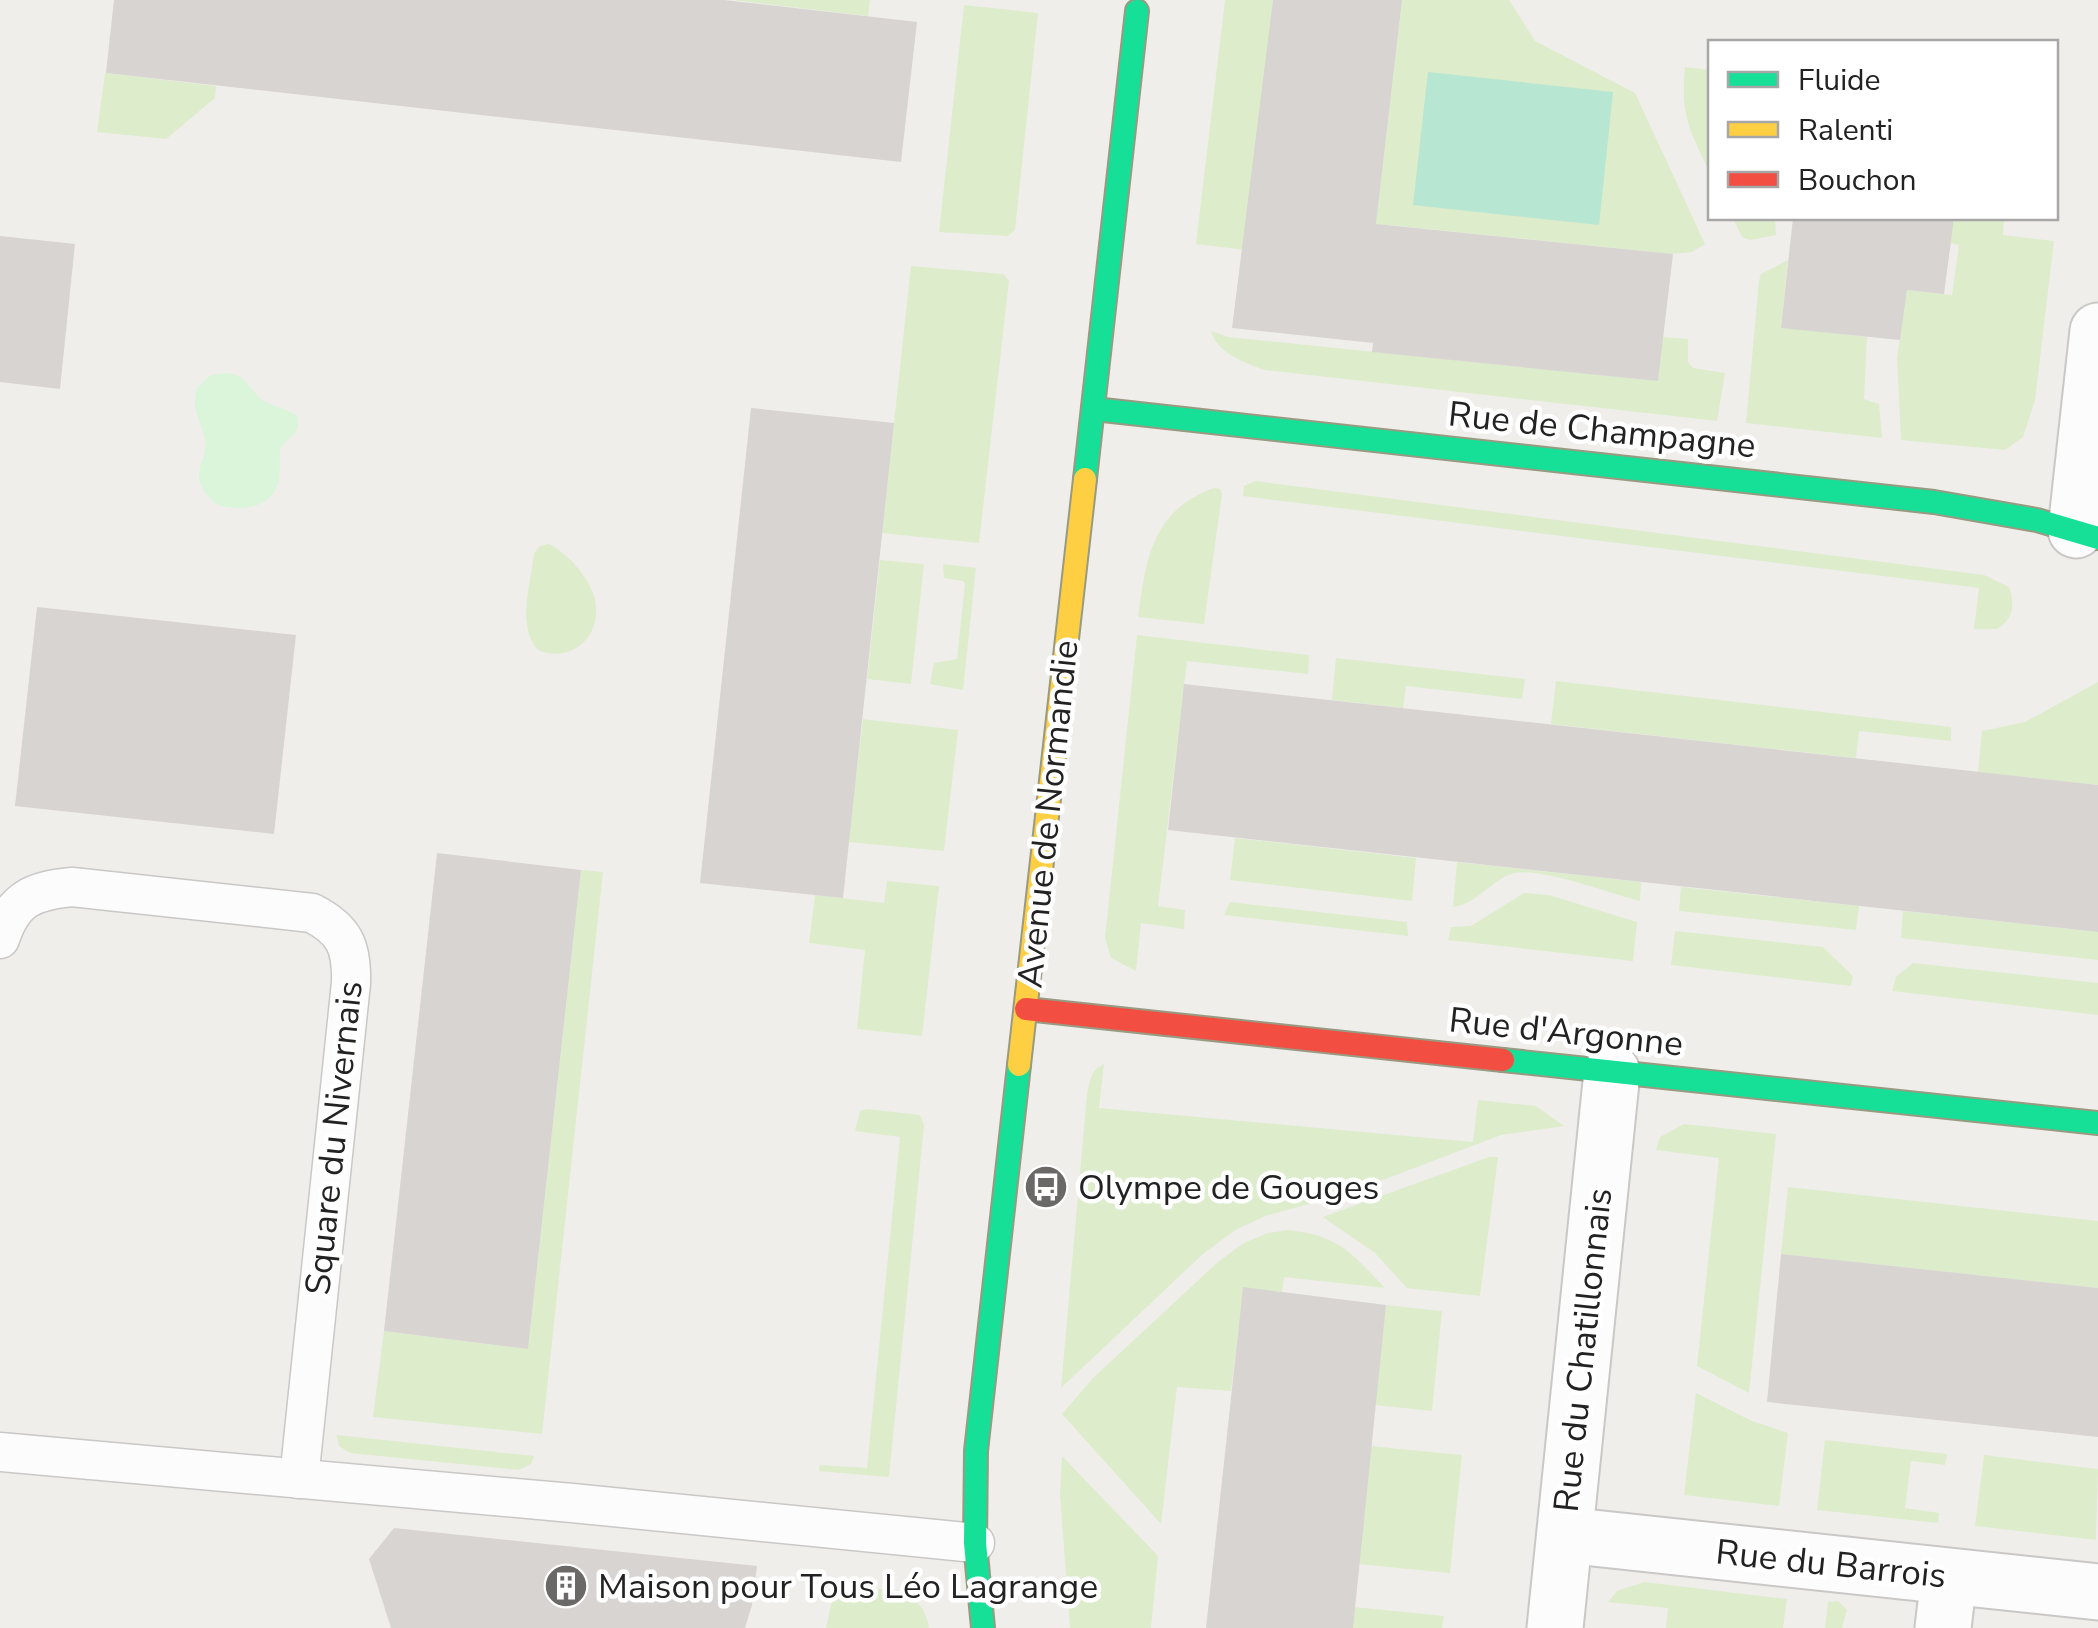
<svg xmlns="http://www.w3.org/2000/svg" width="2098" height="1628" font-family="'Nunito Sans',sans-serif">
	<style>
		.grass { fill: #ddeccb }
		.park { fill: #daf5da }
		.pitch { fill: #b7e6d2 }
		.building { fill: #d7d4d2 }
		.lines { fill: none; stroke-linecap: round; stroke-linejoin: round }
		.lane-casing { stroke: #c9c8c7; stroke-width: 41 }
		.street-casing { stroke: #c9c8c7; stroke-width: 59 }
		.fast-casing { stroke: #999a82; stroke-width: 26 }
		.slow-casing { stroke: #999a82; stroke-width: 26 }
		.jam-casing { stroke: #999a82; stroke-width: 26 }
		.lane { stroke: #fdfcfc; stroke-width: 38 }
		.street { stroke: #fdfcfc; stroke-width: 55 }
		.fast { stroke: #16e098; stroke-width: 22 }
		.slow { stroke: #ffcf43; stroke-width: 22 }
		.jam { stroke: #f24e42; stroke-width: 22 }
		.labels { text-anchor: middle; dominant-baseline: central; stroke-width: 9; stroke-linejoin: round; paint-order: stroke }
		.street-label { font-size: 35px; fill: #222; stroke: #fff }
		.poi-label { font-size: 35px; fill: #222; stroke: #fff; text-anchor: start }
	</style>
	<rect width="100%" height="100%" fill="#f0eeeb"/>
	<!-- grass -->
	<g class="grass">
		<polygon points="733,0 870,0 868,16"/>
		<polygon points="1225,0 1273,0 1254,251 1196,244"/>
		<polygon points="1402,0 1509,0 1535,41 1635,93 1705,244 1692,252 1673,254 1389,225 1374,241"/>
		<polygon points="964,5 1038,13 1015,230 1008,236 939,232"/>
		<path d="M1685,67L1710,70V173C1690,131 1680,115 1685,67Z"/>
		<polygon points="105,73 216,86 215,98 166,139 97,132"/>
		<polygon points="1733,218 1775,218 1776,235 1750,240 1742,237"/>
		<polygon points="1954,218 2004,218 2003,235 2054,241 2035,400 2023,437 2005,450 1901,440 1897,357 1907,290 1952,295 1959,245 1950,243"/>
		<polygon points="1788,260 1781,327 1867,337 1864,399 1879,404 1882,438 1746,423 1759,281 1761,274"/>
		<polygon points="911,266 1003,274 1009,281 979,543 882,533"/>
		<path d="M1211,331L1228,337L1658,381L1663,337L1688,339V362L1693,368L1725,373L1717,421L1265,370C1245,363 1217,353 1211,331Z"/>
		<path d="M1255,481L1984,575L2009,587C2015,604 2014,619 1997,629H1974L1979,588L1243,496L1244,486Z"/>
		<path d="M1214,488L1220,489L1222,494L1204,624L1138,617C1146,560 1151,511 1214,488Z"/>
		<path d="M549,544C569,554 595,583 596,607C599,640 568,663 538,650C516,625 531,585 534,553L540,546Z"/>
		<polygon points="880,560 924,564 911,684 867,679"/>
		<polygon points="943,564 976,568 963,690 930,684 934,663 957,659 965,584 963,581 944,578"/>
		<polygon points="1137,635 1309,655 1308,674 1187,661 1158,906 1185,910 1184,929 1141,923 1136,971 1111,958 1105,938"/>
		<polygon points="1336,658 1525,679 1522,699 1406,686 1403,708 1332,700"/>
		<polygon points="1556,681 1951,727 1951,741 1859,731 1856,758 1551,724"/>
		<polygon points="2098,682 2098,785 1978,772 1982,731 2025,722"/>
		<polygon points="863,719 958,730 944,851 848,842"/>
		<polygon points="1235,838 1416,858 1412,901 1230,880"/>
		<path d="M1457,862L1641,882L1640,901C1613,894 1539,867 1515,873C1492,878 1477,905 1453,907Z"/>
		<polygon points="581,870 603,872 542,1434 373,1417 384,1331 528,1349"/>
		<polygon points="887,881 939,886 922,1036 857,1029 865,950 809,943 815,895 884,903"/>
		<polygon points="1681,887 1859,906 1856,930 1679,911"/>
		<polygon points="1524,893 1549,895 1637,922 1633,961 1448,940 1451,927 1471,926"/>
		<polygon points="1230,902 1407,922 1408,936 1224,915"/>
		<polygon points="1903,911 2098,932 2098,960 1901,938"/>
		<polygon points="1675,931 1823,947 1853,976 1851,986 1671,965"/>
		<polygon points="1913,963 2098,983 2098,1015 1892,991 1896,977"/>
		<path d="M1104,1064L1099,1108L1473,1142L1478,1100L1536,1106L1564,1126L1501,1135L1346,1194L1268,1215L1237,1229L1204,1253L1061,1388L1087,1094C1090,1080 1091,1070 1104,1064Z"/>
		<polygon points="867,1109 920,1115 924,1125 889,1477 819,1471 820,1465 867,1468 900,1137 855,1131 860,1111"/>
		<polygon points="1684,1124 1776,1134 1749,1393 1697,1366 1719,1158 1656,1150 1660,1137"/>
		<polygon points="1489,1157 1498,1157 1480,1296 1407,1288 1375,1253 1323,1217"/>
		<polygon points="1788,1187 2098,1221 2098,1288 1781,1254"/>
		<path d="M1288,1230C1338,1235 1352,1253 1385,1288L1284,1277L1282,1292L1243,1288L1231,1391L1177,1387L1161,1524L1062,1414L1093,1378L1219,1261L1244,1243L1268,1233Z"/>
		<polygon points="1386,1305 1442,1311 1432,1411 1375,1405"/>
		<polygon points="1696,1393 1752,1421 1788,1433 1779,1506 1684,1495"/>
		<polygon points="337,1435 534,1456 531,1464 519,1470 350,1453 339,1446"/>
		<polygon points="1825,1440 1947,1454 1945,1465 1911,1461 1905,1508 1939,1513 1938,1523 1817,1510"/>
		<polygon points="1370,1446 1462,1455 1450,1573 1358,1564"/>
		<polygon points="1984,1455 2098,1469 2096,1540 1975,1526"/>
		<polygon points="1062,1456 1158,1556 1151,1628 1070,1628 1060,1495"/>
		<polygon points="1644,1582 1787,1599 1783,1628 1666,1628 1668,1608 1608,1602 1617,1591"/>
		<path d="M881,1589C909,1595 924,1599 929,1628H826L833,1596L839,1592Z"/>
		<polygon points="1838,1601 1847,1610 1842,1628 1825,1628 1828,1602"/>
		<polygon points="1354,1607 1444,1616 1442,1628 1352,1628"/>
	</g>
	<!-- park -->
	<path class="park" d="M228,373C252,378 249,393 266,402C277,408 287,408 297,416C301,434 292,434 281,447C278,458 281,469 279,480C272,510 240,512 216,504C181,473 212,463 204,436C199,417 191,408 197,388L211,375Z"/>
	<!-- pitch -->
	<polygon class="pitch" points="1428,72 1613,92 1599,225 1413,205"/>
	<!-- building -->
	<g class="building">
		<polygon points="114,0 724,0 917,22 901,162 106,73"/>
		<polygon points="1273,0 1402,0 1376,224 1673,254 1658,381 1372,352 1373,343 1232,328"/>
		<polygon points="1793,218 1954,218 1944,294 1907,290 1900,340 1781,328"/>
		<polygon points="0,236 75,244 60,389 0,382"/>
		<polygon points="751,408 894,423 843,898 700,883"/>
		<polygon points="37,607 296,635 274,834 15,806"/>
		<polygon points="1184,684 2098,785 2098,932 1168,830"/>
		<polygon points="437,853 581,870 528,1349 384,1331"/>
		<polygon points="1781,1254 2098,1288 2098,1437 1767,1402"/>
		<polygon points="1243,1287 1386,1305 1353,1628 1206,1628"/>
		<polygon points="394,1528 757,1566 752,1605 745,1628 391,1628 369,1559"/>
	</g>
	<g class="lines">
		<!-- lane casing -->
		<g class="lane-casing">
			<g id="lane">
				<path d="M0,939C13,899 32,891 72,887L312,913C345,930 352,947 351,983L299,1479"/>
				<polyline points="0,1452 572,1503 975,1543"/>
			</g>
		</g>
		<!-- street casing -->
		<g class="street-casing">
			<g id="street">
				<polyline points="2076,530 2098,331"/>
				<polyline points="1565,1535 2098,1592"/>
				<polyline points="1555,1628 1612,1072"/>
				<polyline points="1943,1628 1949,1577"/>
			</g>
		</g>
		<!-- fast casing -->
		<g class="fast-casing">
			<g id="fast">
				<polyline points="1094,409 1934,502 2037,520 2098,538"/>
				<polyline points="1085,479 1137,11"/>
				<polyline points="1503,1060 2098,1123"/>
				<polyline points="983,1628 975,1543 976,1451 1019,1065"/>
			</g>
		</g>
		<!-- slow casing -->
		<g class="slow-casing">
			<polyline id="slow" points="1019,1065 1085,479"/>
		</g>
		<!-- jam casing -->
		<g class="jam-casing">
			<polyline id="jam" points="1026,1009 1503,1060"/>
		</g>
		<!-- lane -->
		<use href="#lane" class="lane"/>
		<!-- street -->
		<use href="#street" class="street"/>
		<!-- fast -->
		<use href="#fast" class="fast"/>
		<!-- slow -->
		<use href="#slow" class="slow"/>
		<!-- jam -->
		<use href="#jam" class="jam"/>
	</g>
	<!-- icons -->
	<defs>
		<g id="bus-disc" transform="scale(2.25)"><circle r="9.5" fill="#6a6968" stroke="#fff"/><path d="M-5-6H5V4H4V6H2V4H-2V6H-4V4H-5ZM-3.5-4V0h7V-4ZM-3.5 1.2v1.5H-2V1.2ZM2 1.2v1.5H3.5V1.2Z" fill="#fff"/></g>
		<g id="building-disc" transform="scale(2.25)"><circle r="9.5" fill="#6a6968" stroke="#fff"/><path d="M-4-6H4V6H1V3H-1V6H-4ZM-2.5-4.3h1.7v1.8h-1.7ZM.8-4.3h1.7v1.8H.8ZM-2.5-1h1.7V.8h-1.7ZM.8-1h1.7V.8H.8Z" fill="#fff"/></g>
	</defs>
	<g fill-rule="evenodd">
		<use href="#bus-disc" x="1046" y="1187"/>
		<use href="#building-disc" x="566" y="1586"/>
	</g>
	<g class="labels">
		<!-- street labels -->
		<g class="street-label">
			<text transform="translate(1602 430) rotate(6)">Rue de Champagne</text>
			<text transform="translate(1048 814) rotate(-84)">Avenue de Normandie</text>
			<text transform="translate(1566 1032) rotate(6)">Rue d'Argonne</text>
			<text transform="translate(334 1138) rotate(-84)">Square du Nivernais</text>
			<text transform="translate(1583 1350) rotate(-84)">Rue du Chatillonnais</text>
			<text transform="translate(1831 1564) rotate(6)">Rue du Barrois</text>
		</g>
		<!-- poi labels -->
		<g class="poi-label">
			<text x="1078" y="1187">Olympe de Gouges</text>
			<text x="598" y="1586">Maison pour Tous Léo Lagrange</text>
		</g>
	</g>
	<!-- legend -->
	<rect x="1708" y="40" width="350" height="180" fill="#ffffff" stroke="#a7a7a7" stroke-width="2.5"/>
	<rect x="1728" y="72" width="50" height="15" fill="#16e098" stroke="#a7a7a7" stroke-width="2.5"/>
	<text x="1798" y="90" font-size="30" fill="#222222">Fluide</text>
	<rect x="1728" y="122" width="50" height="15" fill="#ffcf43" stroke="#a7a7a7" stroke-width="2.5"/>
	<text x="1798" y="140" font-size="30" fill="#222222">Ralenti</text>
	<rect x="1728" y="172" width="50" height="15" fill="#f24e42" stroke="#a7a7a7" stroke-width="2.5"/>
	<text x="1798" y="190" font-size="30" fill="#222222">Bouchon</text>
</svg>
